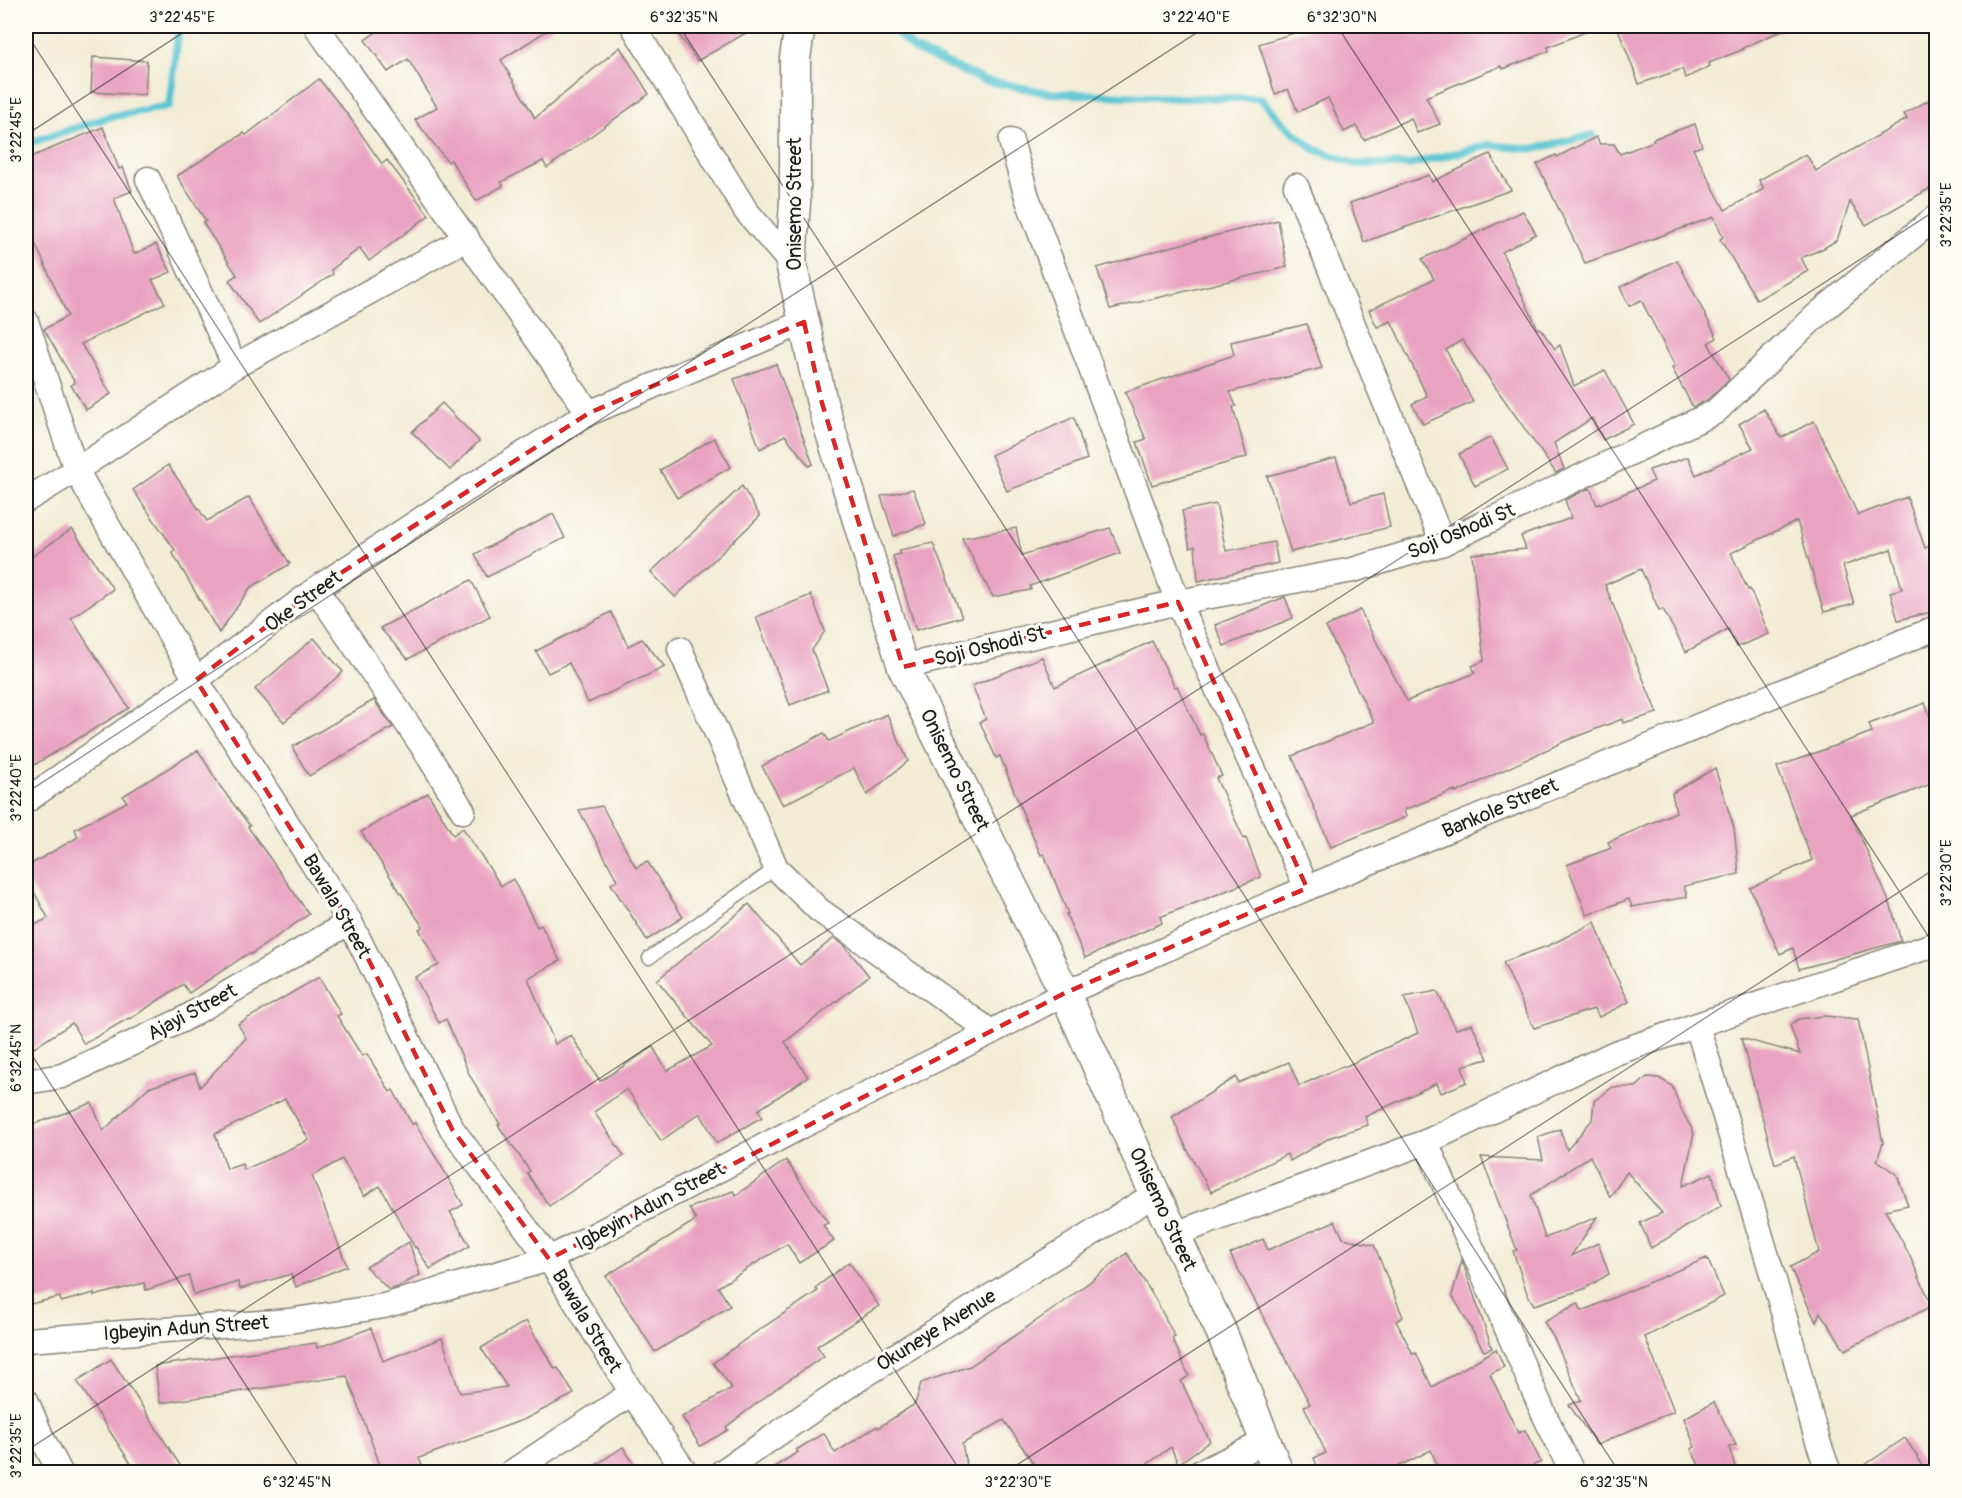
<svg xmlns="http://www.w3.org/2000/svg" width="1962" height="1498" font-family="Pangolin,sans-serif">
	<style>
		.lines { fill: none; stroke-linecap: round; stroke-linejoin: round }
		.stream { stroke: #58c4d1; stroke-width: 8 }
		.building { fill: #e9a3c1; fill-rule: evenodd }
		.service-casing { stroke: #878479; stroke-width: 15 }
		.minor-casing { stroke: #878479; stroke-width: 27 }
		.tertiary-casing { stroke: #878479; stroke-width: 33 }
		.service { stroke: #fff; stroke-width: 12 }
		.minor { stroke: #fff; stroke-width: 24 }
		.tertiary { stroke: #fff; stroke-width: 30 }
		.marked { fill: none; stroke: #d62828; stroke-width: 4.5; stroke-dasharray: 12 8; stroke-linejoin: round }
		.ticks { fill: none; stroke: #1c1c1c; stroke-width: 1.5; stroke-opacity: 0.45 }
		.labels { text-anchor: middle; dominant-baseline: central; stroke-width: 6; stroke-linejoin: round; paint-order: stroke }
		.street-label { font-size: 20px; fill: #1c1c1c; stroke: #fdfcf7 }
		.neatline { fill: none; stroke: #1c1c1c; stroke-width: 2 }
		.ticks-label { font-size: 15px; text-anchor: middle; fill: #1c1c1c }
	</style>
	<rect width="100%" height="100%" fill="#fdfcf7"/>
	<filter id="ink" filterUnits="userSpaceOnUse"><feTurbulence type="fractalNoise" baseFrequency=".0167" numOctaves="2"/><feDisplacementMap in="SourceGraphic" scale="12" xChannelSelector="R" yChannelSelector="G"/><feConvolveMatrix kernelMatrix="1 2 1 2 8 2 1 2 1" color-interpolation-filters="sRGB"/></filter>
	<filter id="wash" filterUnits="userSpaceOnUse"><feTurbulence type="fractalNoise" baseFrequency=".008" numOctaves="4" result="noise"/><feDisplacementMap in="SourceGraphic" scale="24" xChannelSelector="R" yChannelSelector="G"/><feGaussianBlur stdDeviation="1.35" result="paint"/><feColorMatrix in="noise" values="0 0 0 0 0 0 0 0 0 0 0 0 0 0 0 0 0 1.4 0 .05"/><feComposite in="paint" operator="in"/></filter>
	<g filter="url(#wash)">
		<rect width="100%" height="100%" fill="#f2ecd6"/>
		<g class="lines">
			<!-- stream -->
			<g class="stream">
				<polyline points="890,26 914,49 983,80 1048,93 1181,98 1260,98 1283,123 1314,149 1356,164 1408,165 1489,145 1533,149 1593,135"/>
				<polyline points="26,144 109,117 169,106 179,26"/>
			</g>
		</g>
		<g id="blocks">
			<!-- building -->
			<g class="building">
				<polygon points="385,26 554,26 501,60 535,118 620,47 649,94 547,168 543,161 501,182 503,186 476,201 451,160 448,162 415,120 437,107 408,59 388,72 365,40"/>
				<polygon points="673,26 758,26 697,61"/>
				<polygon points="1316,26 1598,26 1598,27 1548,47 1549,51 1503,69 1501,66 1426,97 1440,124 1417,133 1411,118 1364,140 1356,126 1344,132 1328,98 1298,112 1288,89 1275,94 1259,44"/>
				<polygon points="1617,26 1791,26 1743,48 1744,49 1709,63 1710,66 1686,78 1682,69 1639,84"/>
				<polygon points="93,57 147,61 145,95 91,92"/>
				<polygon points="319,79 348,115 382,164 387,160 429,215 369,261 360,248 331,270 333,274 259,324 229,280 237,275 203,223 206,221 177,176 244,133 246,135"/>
				<polygon points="1936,96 1936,185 1866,225 1850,202 1837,240 1824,248 1801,258 1808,271 1757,300 1720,239 1723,237 1714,217 1585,263 1537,164 1556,155 1557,157 1596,137 1600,144 1614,144 1620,154 1654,141 1653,139 1695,124 1702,146 1693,149 1725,210 1764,189 1759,180 1806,154 1816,171 1907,119 1904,114"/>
				<polygon points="103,127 119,169 123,167 132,191 114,198 134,254 156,244 171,272 152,280 165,303 81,344 111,394 86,410 71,385 75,383 44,329 68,316 34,241 26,217 26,205 34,201 26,177 26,159"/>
				<polygon points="1490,154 1511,190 1364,242 1350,203 1429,175 1432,182"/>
				<polygon points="1523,211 1536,234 1502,252 1538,329 1540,328 1555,349 1560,345 1574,386 1605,370 1634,424 1603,440 1592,418 1554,443 1564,469 1556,473 1462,340 1446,350 1473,402 1423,424 1412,404 1427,396 1391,321 1377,327 1369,310 1434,279 1422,259"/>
				<polygon points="1278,220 1287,267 1110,309 1097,268 1166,248"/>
				<polygon points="1677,260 1717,338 1708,343 1729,379 1707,400 1693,407 1672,368 1675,366 1641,300 1629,306 1620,287"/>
				<polygon points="1307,324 1322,368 1230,392 1236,406 1233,407 1247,457 1152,485 1137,442 1146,439 1125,392 1234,355 1231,342"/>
				<polygon points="776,364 813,464 809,466 785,435 760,449 734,379"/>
				<polygon points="442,403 479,441 450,470 412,432"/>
				<polygon points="1764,409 1781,438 1814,421 1858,515 1907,497 1925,548 1930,546 1936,568 1936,575 1931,576 1936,596 1936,611 1898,620 1890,592 1902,589 1891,549 1843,566 1854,604 1824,612 1797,521 1731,553 1748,590 1750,589 1769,634 1737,647 1728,629 1686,652 1663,609 1659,610 1641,569 1605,585 1657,713 1623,723 1622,719 1565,741 1456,793 1455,790 1404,810 1406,817 1331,847 1292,756 1374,722 1326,627 1360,610 1407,701 1475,673 1472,666 1484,661 1472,554 1526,549 1521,536 1571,518 1565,500 1590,488 1597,505 1654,481 1649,470 1688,457 1696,475 1753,448 1739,424"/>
				<polygon points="1074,417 1087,459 1007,491 991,455"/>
				<polygon points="1491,437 1508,469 1475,486 1459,454"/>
				<polygon points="714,438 731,467 677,498 660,470"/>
				<polygon points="1336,458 1351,502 1383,494 1390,527 1291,552 1267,476"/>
				<polygon points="168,465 207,521 249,497 290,564 250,588 219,633 172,552 175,550 133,490"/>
				<polygon points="742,486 760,516 675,597 651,572"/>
				<polygon points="913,489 926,524 894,536 881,496"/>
				<polygon points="1216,504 1226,551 1274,542 1278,563 1198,581 1195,546 1190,548 1182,511"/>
				<polygon points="553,514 565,538 487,577 475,554"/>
				<polygon points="1016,528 1022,555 1110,528 1120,553 1030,586 1031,590 993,597 962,538"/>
				<polygon points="72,529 113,589 71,618 129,708 26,770 26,561"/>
				<polygon points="933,543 962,617 916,630 893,556 900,554 899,550"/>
				<polygon points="471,580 490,616 408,659 380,628"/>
				<polygon points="811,595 825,631 812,650 828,690 790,705 756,617"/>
				<polygon points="1285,597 1293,618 1224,646 1215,625"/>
				<polygon points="611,612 628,646 642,639 665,667 588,703 569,663 548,673 536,651"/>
				<polygon points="314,638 343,672 284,722 255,689"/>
				<polygon points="1152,641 1175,687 1177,686 1200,735 1203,734 1222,776 1216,778 1244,839 1246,838 1261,877 1160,917 1162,923 1085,958 1066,914 1068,914 1044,854 1041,855 1026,821 1000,756 996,758 980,722 986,719 972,686 1042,657 1055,687"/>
				<polygon points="374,700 393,727 309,776 292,747"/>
				<polygon points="1925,703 1936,732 1936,782 1851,815 1891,906 1901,941 1799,969 1793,948 1780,954 1750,888 1812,860 1777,767 1872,732 1869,724"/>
				<polygon points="887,714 908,761 867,795 854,768 783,805 762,766 824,733 829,741"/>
				<polygon points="198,750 220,786 250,826 248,827 309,914 250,955 249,953 189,993 183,984 130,1019 129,1018 84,1044 72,1023 26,1053 26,930 48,918 26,877 26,867 78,837 75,829 127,802 123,796"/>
				<polygon points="1715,768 1734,828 1739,874 1684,886 1687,897 1632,907 1629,899 1587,915 1567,865 1611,848 1608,842 1676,812 1672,793"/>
				<polygon points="428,793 453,835 463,828 501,886 513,879 537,927 541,925 560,961 528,978 555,1044 571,1035 600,1081 653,1047 667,1071 712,1046 657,980 749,904 800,965 834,938 845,946 869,976 785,1042 808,1077 758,1110 762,1117 717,1143 700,1113 661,1141 627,1089 594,1112 624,1156 549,1206 527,1173 530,1171 498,1125 500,1124 470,1076 446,1019 439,1023 415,977 439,965 419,929 423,927 361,832"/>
				<polygon points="602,806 636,868 647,861 683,917 647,940 611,884 617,880 579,810"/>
				<polygon points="1595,922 1612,968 1629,1002 1599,1017 1594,1009 1534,1028 1503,962 1550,945"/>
				<path d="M319,977L341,1014L337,1016L362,1056L367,1054L390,1092L393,1090L412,1124L415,1123L443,1169L463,1205L450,1212L470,1246L430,1269L416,1247L415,1248L380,1186L364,1196L342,1159L312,1176L347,1266L296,1287L291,1274L240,1289L238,1282L194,1295L189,1276L146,1290L144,1283L94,1296V1293L61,1302L60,1297L26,1305V1127L92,1103L103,1131L148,1088L195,1073L200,1087L246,1038L238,1024ZM285,1099L309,1140L244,1170L242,1164L227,1169L215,1134Z"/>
				<polygon points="1437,991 1456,1029 1472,1024 1488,1059 1462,1066 1467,1082 1441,1093 1437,1083 1365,1117 1368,1125 1331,1137 1290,1161 1287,1154 1211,1192 1188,1151 1172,1117 1236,1077 1238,1083 1289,1062 1299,1086 1343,1066 1344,1067 1418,1033 1404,997"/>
				<polygon points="1825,1016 1858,1019 1883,1143 1877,1160 1897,1175 1908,1205 1885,1210 1908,1252 1932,1306 1845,1350 1820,1312 1816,1322 1790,1267 1819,1252 1794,1156 1775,1164 1741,1038 1800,1054 1790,1025 1799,1019"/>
				<polygon points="1647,1077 1659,1078 1672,1086 1681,1109 1694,1133 1683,1186 1712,1173 1721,1206 1651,1248 1640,1223 1662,1213 1627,1172 1610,1197 1590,1156 1531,1195 1545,1238 1597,1217 1571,1256 1598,1243 1609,1274 1584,1289 1534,1305 1527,1293 1513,1251 1517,1250 1481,1157 1543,1160 1538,1137 1560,1129 1567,1150 1592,1120 1594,1101 1613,1087 1636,1087"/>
				<polygon points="786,1160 828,1223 823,1225 834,1241 799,1263 787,1244 718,1287 730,1306 655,1352 606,1276 696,1220 689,1208 733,1191 736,1195"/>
				<polygon points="1335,1221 1343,1238 1374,1245 1403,1317 1396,1321 1413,1354 1416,1353 1432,1387 1496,1349 1504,1367 1490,1374 1518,1433 1525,1430 1541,1462 1516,1473 1440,1473 1431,1450 1386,1473 1320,1473 1314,1458 1326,1453 1304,1406 1310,1404 1230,1254 1263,1239 1268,1250"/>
				<polygon points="409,1242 420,1275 398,1287 389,1290 366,1267"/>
				<polygon points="1127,1253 1157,1302 1175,1337 1172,1338 1189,1376 1181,1381 1210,1441 1178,1464 1171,1447 1135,1473 1040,1473 1004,1420 962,1444 968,1473 765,1473 798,1452 796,1450 824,1433 835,1453 877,1426 878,1428 915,1404 921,1383 970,1366 1061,1304"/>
				<polygon points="1707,1258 1724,1296 1645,1337 1674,1411 1597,1445 1569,1405 1581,1400 1554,1338 1544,1322 1578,1303 1582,1311"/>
				<polygon points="1462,1260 1492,1348 1484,1351 1452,1295"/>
				<polygon points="849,1262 879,1306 817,1346 824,1356 778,1387 726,1427 728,1430 700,1446 682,1417 732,1388 713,1363 750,1336 818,1291 815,1288"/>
				<polygon points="526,1321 555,1369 558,1368 574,1394 525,1419 419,1458 425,1473 383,1473 347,1376 160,1403 155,1366 316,1343 317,1348 371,1328 383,1361 442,1338 460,1393 507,1387 481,1348"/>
				<polygon points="111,1359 134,1394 185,1473 137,1473 77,1381"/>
				<polygon points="1714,1402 1736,1445 1729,1447 1737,1473 1703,1473 1691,1449 1695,1447 1684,1418"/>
				<polygon points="1905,1438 1928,1473 1853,1473"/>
				<polygon points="623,1447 640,1473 584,1473"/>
			</g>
		</g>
	</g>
	<g filter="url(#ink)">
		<use href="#blocks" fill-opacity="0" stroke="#878479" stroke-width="1.5"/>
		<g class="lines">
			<!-- service casing -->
			<g class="service-casing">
				<polyline id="service" points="649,958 776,868"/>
			</g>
			<!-- minor casing -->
			<g class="minor-casing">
				<g id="minor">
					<polyline points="316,26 589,413 804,322"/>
					<polyline points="633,26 746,211 791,263"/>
					<polyline points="1011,141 1027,197 1178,602 1307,888"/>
					<polyline points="148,179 235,366"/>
					<polyline points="1296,186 1443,543"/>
					<polyline points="26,321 76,470 196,680 350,922 452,1129 549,1259 632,1393 685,1472"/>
					<polyline points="26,500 76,470 235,366 467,238"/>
					<polyline points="316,589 421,744 463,811"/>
					<polyline points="680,649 776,868 819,910 991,1032"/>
					<polyline points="903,667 1178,602 1353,570 1443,543 1715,412 1818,314 1936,217"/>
					<polyline points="26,801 196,680 316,589 467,489 589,413"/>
					<path d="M1697,1026C1727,1122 1756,1218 1784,1315C1799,1367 1809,1422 1829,1472"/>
					<polyline points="26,1082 62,1076 182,1020 350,922"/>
					<polyline points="1426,1142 1543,1412 1572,1472"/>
					<polyline points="1175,1234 1426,1142 1615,1053 1936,944"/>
					<polyline points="26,1340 289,1321 384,1306 549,1259 802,1126 991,1032 1065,993 1307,888 1936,628"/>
					<polyline points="26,1400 41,1436 60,1472"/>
					<polyline points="512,1472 632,1393"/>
					<polyline points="722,1472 852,1383 1155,1194"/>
					<polyline points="1201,1472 1265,1442"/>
				</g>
			</g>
			<!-- tertiary casing -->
			<g class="tertiary-casing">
				<polyline id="tertiary" points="800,26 795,58 795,202 791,263 822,403 903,667 1065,993 1155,1194 1221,1331 1278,1472"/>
			</g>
			<!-- service -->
			<use href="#service" class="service"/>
			<!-- minor -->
			<use href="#minor" class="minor"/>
			<!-- tertiary -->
			<use href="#tertiary" class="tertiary"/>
		</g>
	</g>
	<!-- marked area -->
	<path class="marked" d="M804,322L822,403L903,667L1178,602L1307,888L1065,993L549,1259L452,1129L350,922L196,680L316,589L589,413Z"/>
	<!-- ticks -->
	<path class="ticks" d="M679,26L1619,1472M1337,26L1936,948M26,33L961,1472M26,135L193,26M26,793L1207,26M26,1046L302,1472M26,1451L1936,210M1006,1472L1936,868"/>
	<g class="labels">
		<!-- street labels -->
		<g class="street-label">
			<text transform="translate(794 204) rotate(-90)">Onisemo Street</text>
			<text transform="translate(1461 531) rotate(-23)">Soji Oshodi St</text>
			<text transform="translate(303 601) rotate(-36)">Oke Street</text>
			<text transform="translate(990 646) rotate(-14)">Soji Oshodi St</text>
			<text transform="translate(955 770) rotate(64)">Onisemo Street</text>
			<text transform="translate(1500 808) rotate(-23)">Bankole Street</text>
			<text transform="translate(337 906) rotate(60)">Bawala Street</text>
			<text transform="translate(192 1012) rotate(-28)">Ajayi Street</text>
			<text transform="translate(650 1206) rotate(-28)">Igbeyin Adun Street</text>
			<text transform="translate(1163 1209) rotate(65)">Onisemo Street</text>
			<text transform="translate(587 1321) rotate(59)">Bawala Street</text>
			<text transform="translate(186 1328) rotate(-4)">Igbeyin Adun Street</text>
			<text transform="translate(936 1330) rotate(-32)">Okuneye Avenue</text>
		</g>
	</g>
	<!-- margin -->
	<rect width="1962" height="1498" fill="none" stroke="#fdfcf7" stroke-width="66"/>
	<rect x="33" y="33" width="1896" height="1432" class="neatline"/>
	<g class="ticks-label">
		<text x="182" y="22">3°22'45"E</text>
		<text x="684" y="22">6°32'35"N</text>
		<text x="1196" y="22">3°22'40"E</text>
		<text x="1342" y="22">6°32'30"N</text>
		<text transform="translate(16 130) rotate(-90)" y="5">3°22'45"E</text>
		<text transform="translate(1946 215) rotate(-90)" y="5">3°22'35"E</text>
		<text transform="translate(16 788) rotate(-90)" y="5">3°22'40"E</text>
		<text transform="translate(1946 873) rotate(-90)" y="5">3°22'30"E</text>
		<text transform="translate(16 1058) rotate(-90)" y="5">6°32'45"N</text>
		<text transform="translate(16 1446) rotate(-90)" y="5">3°22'35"E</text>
		<text x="297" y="1487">6°32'45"N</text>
		<text x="1018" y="1487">3°22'30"E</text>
		<text x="1614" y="1487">6°32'35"N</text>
	</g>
</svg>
